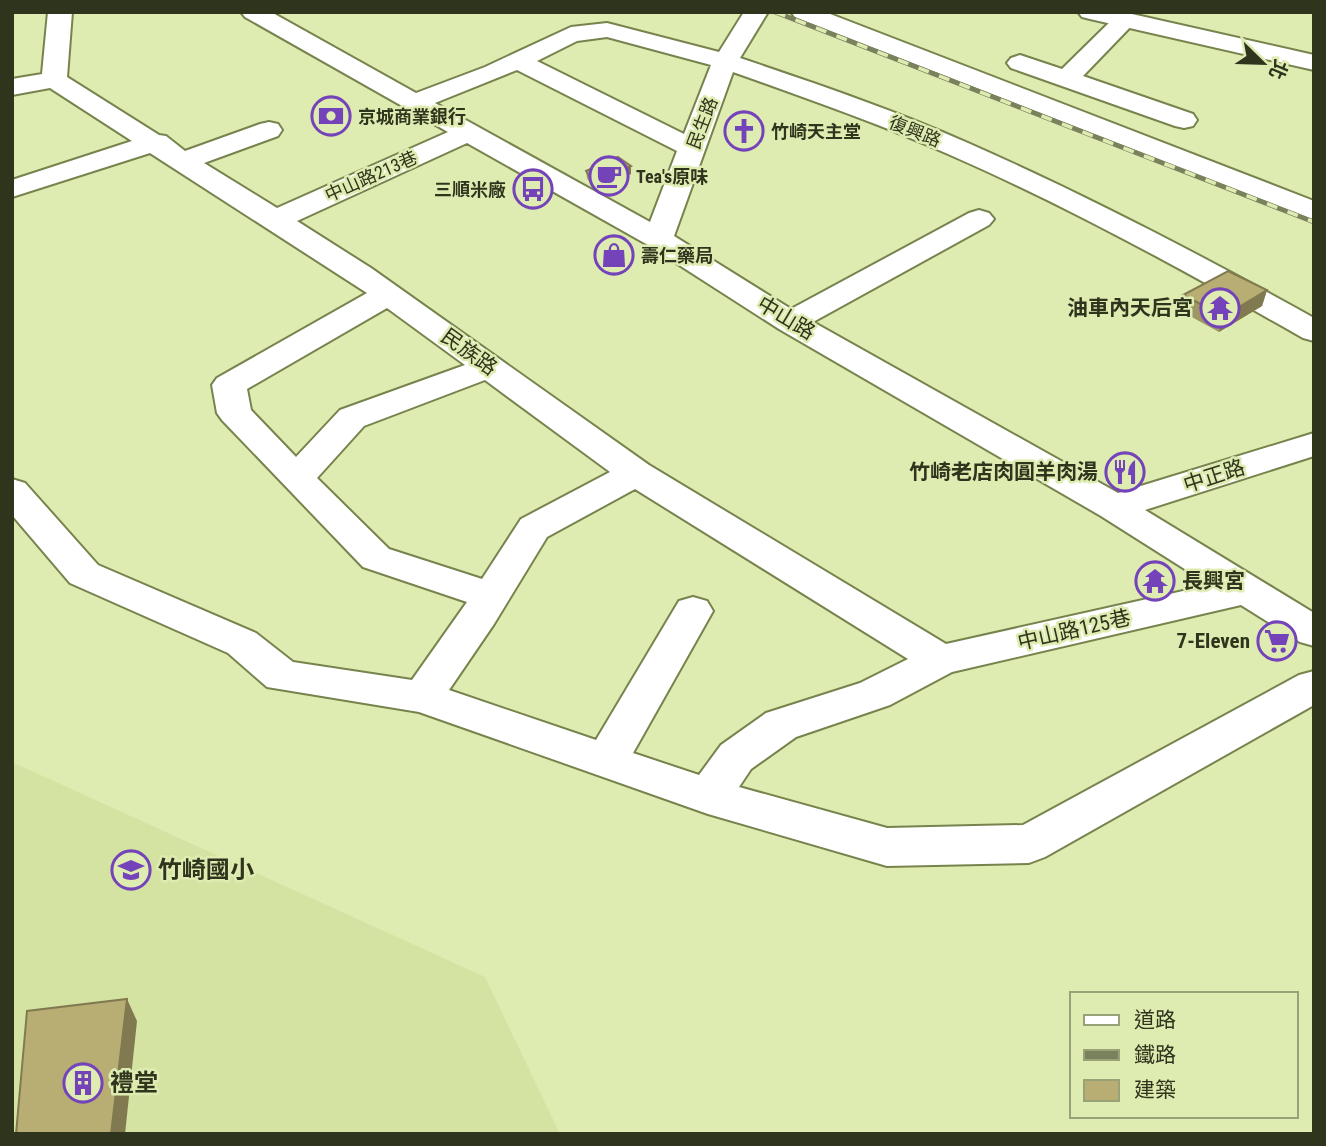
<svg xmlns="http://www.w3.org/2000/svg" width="1326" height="1146" font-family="'Roboto Condensed','Noto Sans TC',sans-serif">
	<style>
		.built { fill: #d4e3a2 }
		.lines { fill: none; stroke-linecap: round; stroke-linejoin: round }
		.minor-casing { stroke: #77834d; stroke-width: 4 }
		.major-casing { stroke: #77834d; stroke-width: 4 }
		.minor { fill: #fff; fill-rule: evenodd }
		.major { fill: #fff; fill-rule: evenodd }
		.rail-casing { stroke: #79825c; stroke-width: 5 }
		.rail { stroke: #deecb2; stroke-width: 3.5; stroke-dasharray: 11; stroke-linecap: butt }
		.wall { fill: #9e9664 }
		.shaded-wall { fill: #817a51 }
		.building { fill: #b8ae74; stroke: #817a51; stroke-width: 2 }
		.labels { text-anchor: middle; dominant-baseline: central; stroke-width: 5; stroke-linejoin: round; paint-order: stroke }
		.far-poi-label { font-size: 18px; font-weight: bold; fill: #2f341d; stroke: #deecb2; text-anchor: start }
		.far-street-label { font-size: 18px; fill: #2f341d; stroke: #deecb2 }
		.poi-label { font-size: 21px; font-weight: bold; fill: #2f341d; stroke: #deecb2; text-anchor: end }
		.street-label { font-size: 21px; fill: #2f341d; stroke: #deecb2 }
		.near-poi-label { font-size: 24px; font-weight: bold; fill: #2f341d; stroke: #deecb2; text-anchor: start }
	</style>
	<rect width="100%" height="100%" fill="#deecb2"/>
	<!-- built -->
	<polygon class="built" points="12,762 485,977 560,1134 12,1134"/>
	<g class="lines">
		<!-- minor casing -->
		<g class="minor-casing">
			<g id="minor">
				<path d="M48,12H72L67,77L159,135L166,136L185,151L260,124L269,122L278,124L282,130L278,136L204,163L277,208L448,132L245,17L241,12H271L416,93L485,67L571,27L607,23L719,52L744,12H768L740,58C817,84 894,110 968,143C1086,195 1201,255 1314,318V341L1303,338C1187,272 1070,207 948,154C877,123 806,98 733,72L674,236L791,309L969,213L979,210L989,213L994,219L989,225L813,322L1118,493L1314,433V456L1145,510L1314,613V646L1300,642L1241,605L952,672L890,705L796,737L751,769L739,787L887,828L1023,825L1299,675L1314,671V705L1045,857L1029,863L887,866L708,814L419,712L267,687L228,653L70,583L12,515V479L25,483L98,565L256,633L293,662L412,680L467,602L363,567L222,420L217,413L212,385L217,378L367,293L150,153L12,197V180L132,141L50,88L12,95V79L42,74ZM607,37L711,65L684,134L537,61L577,41ZM517,70L677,151L650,222L435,103ZM467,143L648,245L779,329L1101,516L1210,585L946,644L649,465L371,268L297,221ZM387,308L465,365L340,410L296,457L251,410L247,389ZM485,380L610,472L521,519L482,579L389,549L317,478L364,426ZM635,489L908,659L860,683L766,713L721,745L699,775L633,753L713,611L707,601L693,597L679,601L596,740L449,690L494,624L547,537Z"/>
				<polygon points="791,12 825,12 1314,201 1314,220 795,17"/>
				<polygon points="1125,13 1133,15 1137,20 1083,76 1193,114 1197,120 1193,126 1184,128 1175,126 1011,68 1007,63 1011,58 1020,55 1062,69 1117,15"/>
			</g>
		</g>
		<!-- major casing -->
		<g class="major-casing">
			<polygon id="major" points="1078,12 1123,12 1314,55 1314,70 1090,19 1082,17"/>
		</g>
		<!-- minor -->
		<use href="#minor" class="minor"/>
		<!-- major -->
		<use href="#major" class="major"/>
		<!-- rail casing -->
		<g class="rail-casing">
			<polyline id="rail" points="775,12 1314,222"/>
		</g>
		<!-- rail -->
		<use href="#rail" class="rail"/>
	</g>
	<!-- wall -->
	<g class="wall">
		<polygon points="586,171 631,174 594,190 587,178"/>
		<polygon points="1267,290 1262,306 1219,332 1179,310 1183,295"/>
	</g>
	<!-- shaded-wall -->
	<g class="shaded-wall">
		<polygon points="631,166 631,174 594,190 594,183"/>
		<polygon points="1267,290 1262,306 1219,332 1224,316"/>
		<polygon points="127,999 137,1021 125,1134 111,1134"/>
	</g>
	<!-- building -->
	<g class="building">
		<polygon points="618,157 631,166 594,183 586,171"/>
		<polygon points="1228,271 1267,290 1224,316 1183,295"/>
		<polygon points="127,999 111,1134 16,1134 27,1011"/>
	</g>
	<!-- icons -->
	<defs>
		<g id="bank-ring" transform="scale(2.0125)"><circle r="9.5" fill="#deecb2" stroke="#7443ba" stroke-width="1.5"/><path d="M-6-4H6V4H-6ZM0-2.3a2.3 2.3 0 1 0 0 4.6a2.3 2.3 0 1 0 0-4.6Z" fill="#7443ba"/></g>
		<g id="church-ring" transform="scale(2.0125)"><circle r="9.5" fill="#deecb2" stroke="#7443ba" stroke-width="1.5"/><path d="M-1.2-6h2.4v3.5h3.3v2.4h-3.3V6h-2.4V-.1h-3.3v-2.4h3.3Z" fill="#7443ba"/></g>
		<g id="cafe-ring" transform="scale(2.0125)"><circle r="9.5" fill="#deecb2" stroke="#7443ba" stroke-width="1.5"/><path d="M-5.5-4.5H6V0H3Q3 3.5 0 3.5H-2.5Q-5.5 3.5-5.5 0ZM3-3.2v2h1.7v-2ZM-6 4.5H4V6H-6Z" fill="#7443ba"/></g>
		<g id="bus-ring" transform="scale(2.0125)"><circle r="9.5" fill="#deecb2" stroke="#7443ba" stroke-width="1.5"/><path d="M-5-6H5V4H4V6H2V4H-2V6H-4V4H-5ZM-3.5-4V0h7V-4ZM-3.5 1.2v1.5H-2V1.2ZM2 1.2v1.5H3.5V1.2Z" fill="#7443ba"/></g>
		<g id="shop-ring" transform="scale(2.0125)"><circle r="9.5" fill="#deecb2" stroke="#7443ba" stroke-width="1.5"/><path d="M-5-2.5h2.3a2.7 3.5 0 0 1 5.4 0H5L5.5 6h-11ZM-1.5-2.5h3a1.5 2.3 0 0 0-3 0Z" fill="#7443ba"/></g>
		<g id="temple-ring" transform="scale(2.0125)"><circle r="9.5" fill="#deecb2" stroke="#7443ba" stroke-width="1.5"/><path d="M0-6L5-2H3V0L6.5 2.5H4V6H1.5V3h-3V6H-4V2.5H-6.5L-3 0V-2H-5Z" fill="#7443ba"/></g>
		<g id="restaurant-ring" transform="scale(2.0125)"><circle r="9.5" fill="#deecb2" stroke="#7443ba" stroke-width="1.5"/><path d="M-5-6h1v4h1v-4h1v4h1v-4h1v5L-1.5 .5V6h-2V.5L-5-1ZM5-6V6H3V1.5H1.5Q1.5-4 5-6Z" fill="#7443ba"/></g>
		<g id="supermarket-ring" transform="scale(2.0125)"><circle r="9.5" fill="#deecb2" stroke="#7443ba" stroke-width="1.5"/><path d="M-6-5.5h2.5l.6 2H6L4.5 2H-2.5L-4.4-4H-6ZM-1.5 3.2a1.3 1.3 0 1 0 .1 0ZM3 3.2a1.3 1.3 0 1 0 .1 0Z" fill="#7443ba"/></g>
		<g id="school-ring" transform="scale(2.0125)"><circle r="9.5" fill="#deecb2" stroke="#7443ba" stroke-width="1.5"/><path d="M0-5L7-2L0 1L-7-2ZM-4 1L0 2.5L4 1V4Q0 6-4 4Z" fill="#7443ba"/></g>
		<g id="building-ring" transform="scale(2.0125)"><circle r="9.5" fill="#deecb2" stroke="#7443ba" stroke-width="1.5"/><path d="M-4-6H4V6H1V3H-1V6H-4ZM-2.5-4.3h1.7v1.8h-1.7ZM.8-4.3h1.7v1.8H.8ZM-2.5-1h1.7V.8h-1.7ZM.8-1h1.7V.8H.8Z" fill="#7443ba"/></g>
	</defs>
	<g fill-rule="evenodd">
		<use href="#bank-ring" x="331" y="116"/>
		<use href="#church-ring" x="744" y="131"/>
		<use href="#cafe-ring" x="609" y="176"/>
		<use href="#bus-ring" x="533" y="189"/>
		<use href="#shop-ring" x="614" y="255"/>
		<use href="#temple-ring" x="1220" y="308"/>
		<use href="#restaurant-ring" x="1125" y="472"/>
		<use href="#temple-ring" x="1155" y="581"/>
		<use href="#supermarket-ring" x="1277" y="641"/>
		<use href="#school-ring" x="131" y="870"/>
		<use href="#building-ring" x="83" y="1083"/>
	</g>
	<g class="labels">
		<!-- far-poi labels -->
		<g class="far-poi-label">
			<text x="358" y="116">京城商業銀行</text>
			<text x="771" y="131">竹崎天主堂</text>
			<text x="636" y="176">Tea's原味</text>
			<text x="506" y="189" text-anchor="end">三順米廠</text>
			<text x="641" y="255">壽仁藥局</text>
		</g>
		<!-- far-street labels -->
		<g class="far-street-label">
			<text transform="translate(702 123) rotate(-69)">民生路</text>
			<text transform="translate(915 131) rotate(22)">復興路</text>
			<text transform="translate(371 176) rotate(-24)">中山路213巷</text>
		</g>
		<!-- poi labels -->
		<g class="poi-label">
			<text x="1193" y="308">油車內天后宮</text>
			<text x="1098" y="472">竹崎老店肉圓羊肉湯</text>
			<text x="1182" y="581" text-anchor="start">長興宮</text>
			<text x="1250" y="641">7-Eleven</text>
		</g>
		<!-- street labels -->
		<g class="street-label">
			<text transform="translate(786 318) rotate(31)">中山路</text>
			<text transform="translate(469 352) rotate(36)">民族路</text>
			<text transform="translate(1214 476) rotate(-18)">中正路</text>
			<text transform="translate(1074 630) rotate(-13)">中山路125巷</text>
		</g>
		<!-- near-poi labels -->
		<g class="near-poi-label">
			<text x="158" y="870">竹崎國小</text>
			<text x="110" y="1083">禮堂</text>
		</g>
	</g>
	<!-- border -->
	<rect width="1326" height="1146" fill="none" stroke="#2f341d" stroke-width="28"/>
	<!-- legend -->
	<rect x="1070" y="992" width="228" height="126" fill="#deecb2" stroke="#98a276" stroke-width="2"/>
	<rect x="1084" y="1015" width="35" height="10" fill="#ffffff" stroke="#98a276" stroke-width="2"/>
	<text x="1134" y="1027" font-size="21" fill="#2f341d">道路</text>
	<rect x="1084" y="1050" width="35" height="10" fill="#79825c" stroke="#98a276" stroke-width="2"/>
	<text x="1134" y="1062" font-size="21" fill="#2f341d">鐵路</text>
	<rect x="1084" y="1080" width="35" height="21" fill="#b8ae74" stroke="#98a276" stroke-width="2"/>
	<text x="1134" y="1097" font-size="21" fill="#2f341d">建築</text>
	<!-- north arrow -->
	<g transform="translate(1263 63) rotate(113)" stroke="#deecb2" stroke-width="5" paint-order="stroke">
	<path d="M0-5L12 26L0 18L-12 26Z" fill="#2f341d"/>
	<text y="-10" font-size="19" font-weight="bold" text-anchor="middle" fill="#2f341d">北</text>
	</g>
</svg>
